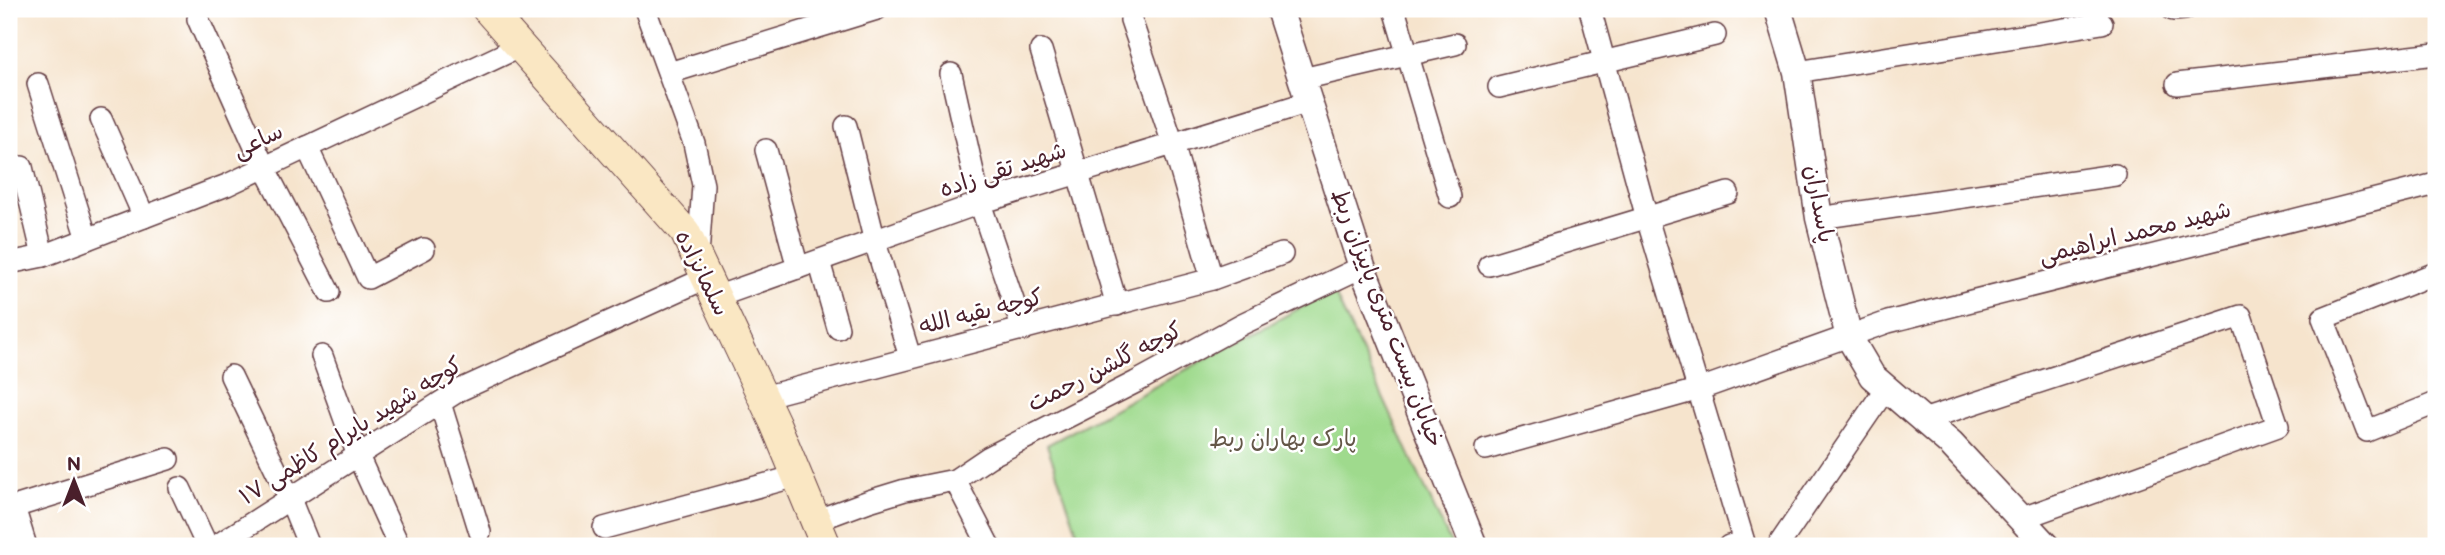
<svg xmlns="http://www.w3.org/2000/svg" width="2445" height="555" font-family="'Balsamiq Sans','Playpen Sans Arabic',sans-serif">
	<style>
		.green { fill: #9fda8d; stroke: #747c5c; stroke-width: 2 }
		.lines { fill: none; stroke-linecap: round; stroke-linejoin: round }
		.minor-casing { stroke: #643d43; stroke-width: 24 }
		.tertiary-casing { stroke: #643d43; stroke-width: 29 }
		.secondary-casing { stroke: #643d43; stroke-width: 32 }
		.minor { stroke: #fff; stroke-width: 21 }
		.tertiary { stroke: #fff; stroke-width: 26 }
		.secondary { stroke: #fae7c3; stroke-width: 30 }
		.labels { text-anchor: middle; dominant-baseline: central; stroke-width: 5; stroke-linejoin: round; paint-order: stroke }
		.street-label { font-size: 23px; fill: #4a1f2b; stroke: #fff }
		.park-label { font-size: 23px; fill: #645748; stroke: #fff }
	</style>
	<rect width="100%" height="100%" fill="#fff"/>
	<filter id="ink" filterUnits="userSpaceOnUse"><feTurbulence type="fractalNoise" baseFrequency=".0143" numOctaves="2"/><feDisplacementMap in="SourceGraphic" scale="14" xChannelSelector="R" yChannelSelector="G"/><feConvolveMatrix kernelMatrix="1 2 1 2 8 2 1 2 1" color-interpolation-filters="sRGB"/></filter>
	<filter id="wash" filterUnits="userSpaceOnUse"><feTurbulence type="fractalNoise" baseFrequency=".00686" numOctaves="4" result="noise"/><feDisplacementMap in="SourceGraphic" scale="28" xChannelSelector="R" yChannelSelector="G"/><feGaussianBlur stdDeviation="1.57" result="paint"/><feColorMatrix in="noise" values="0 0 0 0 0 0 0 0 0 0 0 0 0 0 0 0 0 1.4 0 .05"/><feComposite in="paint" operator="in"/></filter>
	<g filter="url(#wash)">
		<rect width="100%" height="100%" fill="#f6e4cd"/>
		<!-- green -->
		<polygon class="green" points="1333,290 1452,546 1082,546 1047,445"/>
	</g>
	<g filter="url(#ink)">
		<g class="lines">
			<!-- minor casing -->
			<g class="minor-casing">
				<g id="minor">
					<polyline points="645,9 694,143 703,185 698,256"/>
					<polyline points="1394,9 1450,197"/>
					<polyline points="1590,9 1647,218 1744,542 1729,546"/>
					<polyline points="2173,10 2185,9"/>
					<polyline points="198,19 264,167 329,292"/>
					<polyline points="1131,20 1173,144 1212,279"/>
					<polyline points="1041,50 1117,305"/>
					<polyline points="1797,72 2102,23"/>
					<polyline points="669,73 877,9"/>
					<polyline points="951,74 980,203 1023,330"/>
					<polyline points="1302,79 1455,44"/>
					<polyline points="38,84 87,239"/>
					<polyline points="2177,84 2436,54"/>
					<polyline points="1499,87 1715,35"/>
					<polyline points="101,119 144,217"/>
					<polyline points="846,126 875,242 910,357"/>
					<polyline points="307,147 368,278 424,249"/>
					<polyline points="766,150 798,268"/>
					<polyline points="22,167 43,256"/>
					<polyline points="1819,218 2115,175"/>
					<polyline points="819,261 838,328"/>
					<polyline points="9,263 43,256 227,185 521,46"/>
					<polyline points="1489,265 1728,193"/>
					<polyline points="2436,273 2323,318 2367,431 2436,403"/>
					<polyline points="716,297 980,203 1309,102"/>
					<polyline points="322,356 358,456 399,546"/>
					<polyline points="231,376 290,499 309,546"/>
					<polyline points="763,397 1212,279 1282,254"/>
					<polyline points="440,403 480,532"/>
					<polyline points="1923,420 2241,316 2278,426 2020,519"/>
					<polyline points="1486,449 1700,389 1888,322 2436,184"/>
					<polyline points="955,480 989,546"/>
					<polyline points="180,488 207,546"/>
					<polyline points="815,521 869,501 905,490 955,480 989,457 1136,382 1242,324 1362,267"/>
					<polyline points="604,528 797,476"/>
					<polyline points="26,546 14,507 168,459"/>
					<polyline points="216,546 460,390 706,278"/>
					<polyline points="1778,546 1886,388"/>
				</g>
			</g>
			<!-- tertiary casing -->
			<g class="tertiary-casing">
				<g id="tertiary">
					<polyline points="1279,9 1362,267 1474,546"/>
					<polyline points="1778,9 1797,72 1819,218 1849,337 1872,376 1951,444 2046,546"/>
				</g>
			</g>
			<!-- secondary casing -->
			<g class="secondary-casing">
				<polyline id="secondary" points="487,9 685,232 775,423 826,546"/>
			</g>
			<!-- minor -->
			<use href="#minor" class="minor"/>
			<!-- tertiary -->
			<use href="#tertiary" class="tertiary"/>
			<!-- secondary -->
			<use href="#secondary" class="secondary"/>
		</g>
	</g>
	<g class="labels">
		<!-- street labels -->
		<g class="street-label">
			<text transform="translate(258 141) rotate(-25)">ساعی</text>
			<text transform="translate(1003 170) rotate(-18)">شهید تقی زاده</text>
			<text transform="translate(1819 204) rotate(79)">پاسداران</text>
			<text transform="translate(2135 233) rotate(-14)">شهید محمد ابراهیمی</text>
			<text transform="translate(702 273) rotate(63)">سلمانزاده</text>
			<text transform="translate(981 312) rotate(-14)">کوچه بقیه الله</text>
			<text transform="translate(1387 318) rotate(69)">خیابان بیست متری پاییزان ربط</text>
			<text transform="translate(1105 367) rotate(-27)">کوچه گلشن رحمت</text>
			<text transform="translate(351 431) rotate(-32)">کوچه شهید بایرام کاظمی ۱۷</text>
		</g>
		<!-- park labels -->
		<g class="park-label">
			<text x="1283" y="439">پارک بهاران ربط</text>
		</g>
	</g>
	<!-- margin -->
	<rect width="2445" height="555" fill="none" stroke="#fff" stroke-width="35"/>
	<!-- north arrow -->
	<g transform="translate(74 481)" stroke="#ffffff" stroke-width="5" paint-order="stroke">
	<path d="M0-5L12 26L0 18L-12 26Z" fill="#4a1f2b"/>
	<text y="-10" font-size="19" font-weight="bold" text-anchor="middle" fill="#4a1f2b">N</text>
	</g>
</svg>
